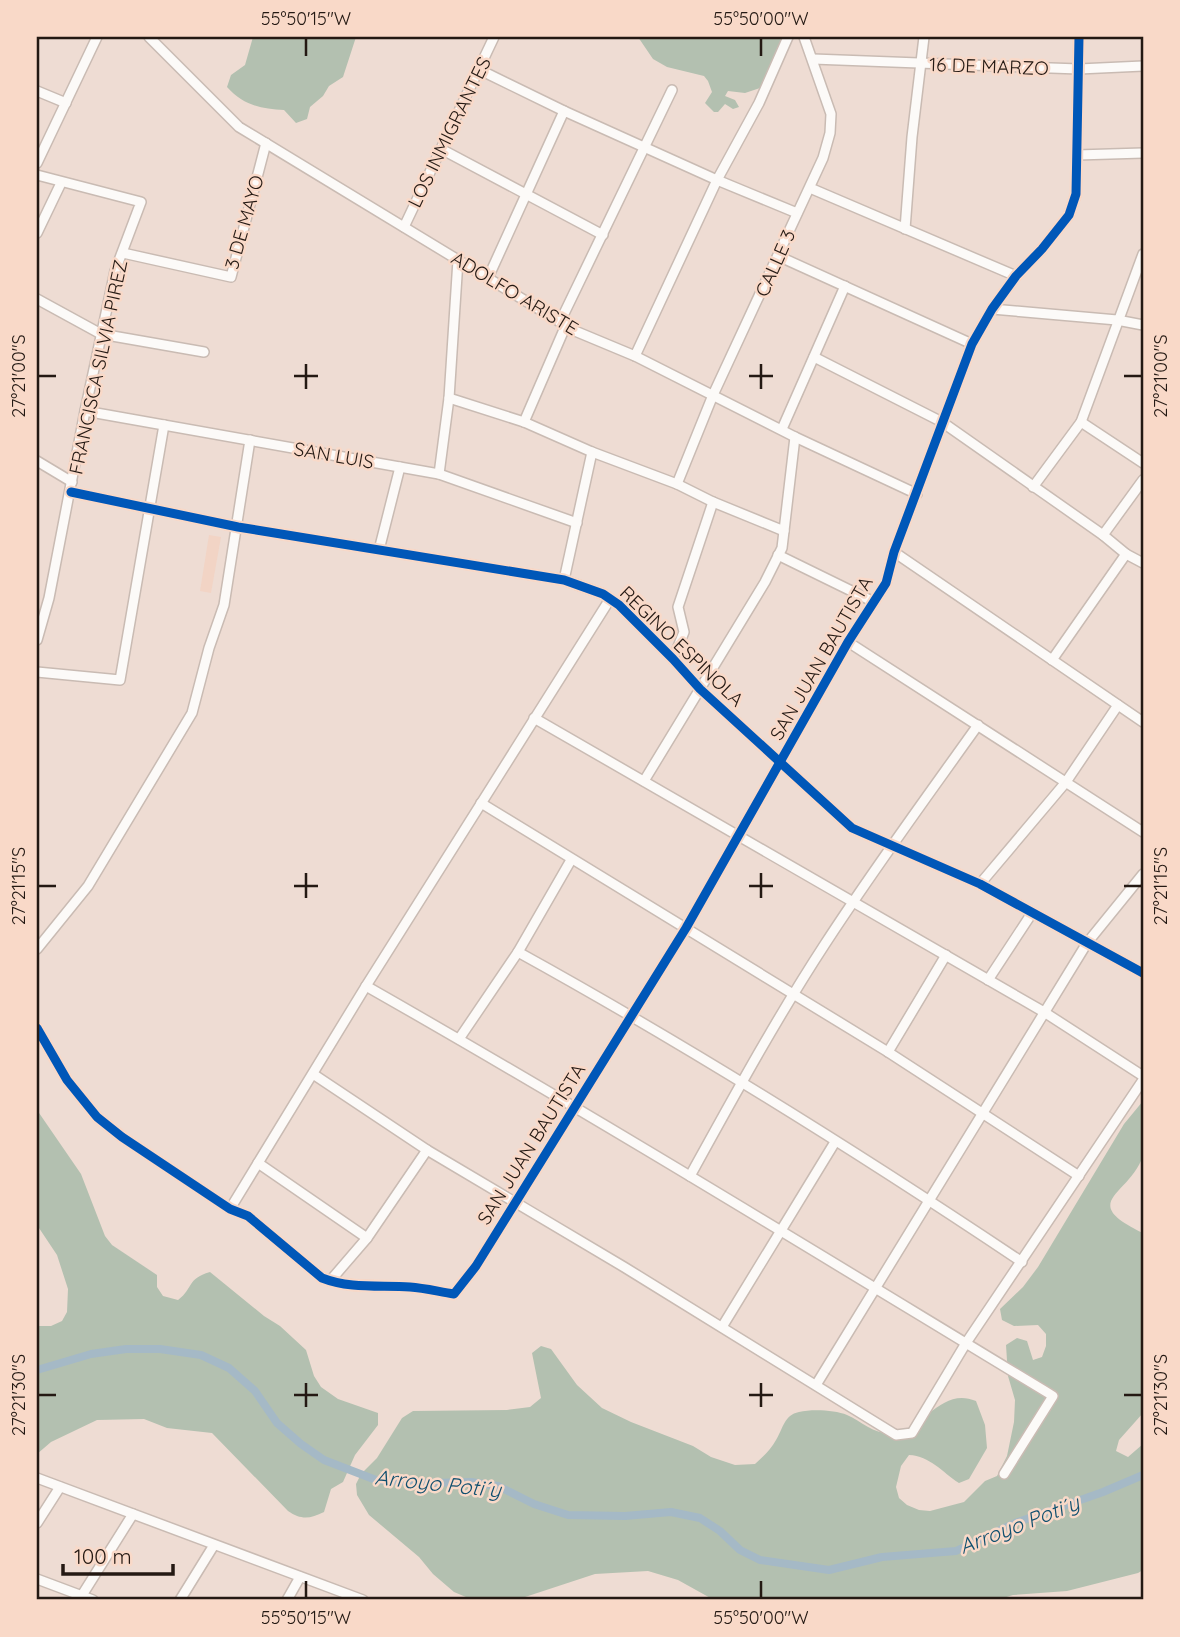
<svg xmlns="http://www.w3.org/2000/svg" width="1180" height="1637" font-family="Quicksand,sans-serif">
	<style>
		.built { fill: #f2d4c5 }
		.forest { fill: #b3c0b0 }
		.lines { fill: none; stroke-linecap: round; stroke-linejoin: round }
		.canal { stroke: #a5b9c6; stroke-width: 8 }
		.minor-casing { stroke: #c9bbb3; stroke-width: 12 }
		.minor { stroke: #fcfaf8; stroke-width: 9 }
		.cycleway-casing { stroke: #f9d9c8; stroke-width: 13 }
		.cycleway { stroke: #0057b8; stroke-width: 9 }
		.ticks { fill: none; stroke: #241913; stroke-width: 2.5 }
		.labels { text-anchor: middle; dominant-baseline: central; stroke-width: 5; stroke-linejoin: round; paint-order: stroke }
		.street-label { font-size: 19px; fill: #241913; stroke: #f9d9c8 }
		.water-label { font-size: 21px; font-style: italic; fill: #0f4f6f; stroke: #f9d9c8 }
		.neatline { fill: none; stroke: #241913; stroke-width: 2.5 }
		.ticks-label { font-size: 18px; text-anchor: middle; fill: #241913 }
	</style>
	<rect width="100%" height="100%" fill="#eedcd3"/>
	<!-- built -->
	<polygon class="built" points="209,535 221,537 211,593 200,591"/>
	<!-- forest -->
	<g class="forest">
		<path d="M253,37H356L343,77L329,86L323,96L310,107L307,119L296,123L284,110C261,109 243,105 227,87L231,75L245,65Z"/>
		<polygon points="638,37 781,37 782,44 760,88 745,93 728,91 725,96 735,100 739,107 733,109 725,104 718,112 714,112 705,103 712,92 708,81 704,76 667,67 653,59"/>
		<path d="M1143,1101C1143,1115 1147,1143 1143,1156C1129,1196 1077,1201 1143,1233V1413L1119,1440L1116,1451L1128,1457L1143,1444V1570L1138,1573L1067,1591L1013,1595L997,1600H714L678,1580L648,1571L595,1574L522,1598L504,1600H473L454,1592L433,1574L419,1557L369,1515L357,1495L356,1484L361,1474L377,1458L402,1418L413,1411L507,1410L530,1407L541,1398L532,1353L541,1346L551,1349L577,1385L602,1408L631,1422L693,1446L711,1457L735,1465L755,1464C763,1457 771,1449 776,1440C783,1429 784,1415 799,1412C812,1409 835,1410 847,1415C863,1422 877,1437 896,1433C926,1426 942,1387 976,1401L985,1425L987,1448L969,1479L959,1483C942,1472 930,1456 909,1455L901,1466L896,1487L899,1498L907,1505L919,1510L930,1511L964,1502L985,1481L997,1476L1007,1456L1014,1422L1015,1400L1008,1376L1006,1345L1017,1338L1027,1341L1033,1360L1042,1357L1046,1346V1334L1038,1325L1014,1326L1002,1320L1000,1309L1023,1287L1038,1267L1124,1124Z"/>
		<path d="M37,1110L81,1174L105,1236L112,1245L157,1275V1287L163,1296L178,1300C194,1288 186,1279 210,1272L264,1316L280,1326L306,1350L314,1376L321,1387L338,1399L378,1413V1425L355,1455L343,1482L331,1489L324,1512C310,1519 301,1520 288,1511L212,1433L167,1428L144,1419L97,1420L51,1442L37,1454V1326H51L62,1321L67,1312L68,1289L57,1255L37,1225Z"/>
	</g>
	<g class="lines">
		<!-- canal -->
		<polyline class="canal" points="37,1370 91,1354 126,1349 160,1349 201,1355 229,1368 255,1391 277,1423 301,1444 324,1460 376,1480 431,1483 471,1482 498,1486 534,1504 568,1515 625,1516 671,1512 700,1518 720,1531 740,1550 760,1560 829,1570 882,1557 956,1551 1015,1523 1103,1492 1143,1475"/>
		<!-- minor casing -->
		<g class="minor-casing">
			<g id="minor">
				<polyline points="149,37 239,127 575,331 635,356 795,437 917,494"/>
				<polyline points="813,59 1079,69 1143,66"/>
				<polyline points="480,70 564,111"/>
				<polyline points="37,91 66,103"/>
				<polyline points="441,149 603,235"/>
				<polyline points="1077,155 1143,153"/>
				<polyline points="37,163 97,37"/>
				<polyline points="37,175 141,202 115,271 85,411 49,598 37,640"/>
				<polyline points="810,188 1016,276"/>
				<polyline points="404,227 494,37"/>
				<polyline points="905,229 912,137 924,37"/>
				<polyline points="37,233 61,183"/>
				<polyline points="123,253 231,277 266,143"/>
				<polyline points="778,256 972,344"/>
				<polyline points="488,278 564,111 717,180 797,213"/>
				<polyline points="37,299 101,334 204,352"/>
				<polyline points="992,309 1117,320 1143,325"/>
				<polyline points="560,322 672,90"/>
				<polyline points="635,356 717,180 759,103 788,37"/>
				<polyline points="814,357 942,422 1103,535 1126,554 1143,563"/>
				<polyline points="449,398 524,422 592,452 677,484 713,502 784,531"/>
				<polyline points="85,411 439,474 577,523"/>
				<polyline points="524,422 566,325"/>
				<polyline points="1081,422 1143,463"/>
				<polyline points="782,429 845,286"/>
				<polyline points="37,461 72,482"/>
				<polyline points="439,474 449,398 458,260"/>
				<polyline points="677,484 713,395 823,158 830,133 831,114 804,37"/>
				<polyline points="1033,487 1081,422 1143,254"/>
				<polyline points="71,492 238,527 564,580 603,594 619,605 673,659 700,689 852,828 980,884 1143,973"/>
				<polyline points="1103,535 1143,480"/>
				<polyline points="379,550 400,467"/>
				<polyline points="894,552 1143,722"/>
				<polyline points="778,555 874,602"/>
				<polyline points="564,580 592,452"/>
				<polyline points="848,642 1143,832"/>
				<polyline points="673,659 684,632 678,607 713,502"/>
				<polyline points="1052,660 1126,554"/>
				<polyline points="37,672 120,680 164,425"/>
				<polyline points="534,718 1044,1012 1143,1076"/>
				<polyline points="644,781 765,582 782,548 795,437"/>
				<polyline points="481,803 888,1052 1079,1176"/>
				<polyline points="980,884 1066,782 1118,705"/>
				<polyline points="37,949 88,886 192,713 209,648 224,605 250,440"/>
				<path d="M518,952C690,1047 859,1153 1022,1262"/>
				<polyline points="988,980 1032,913"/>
				<path d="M366,986C598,1118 825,1258 1053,1396L1004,1474"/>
				<path d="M37,1028L67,1080L97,1117L122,1137L230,1209L248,1216L322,1278C350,1289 380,1285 410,1287C425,1288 440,1292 454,1294L476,1266L686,928L848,642L886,583L894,552L972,344L992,309L1016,276L1042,249L1069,215L1076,194L1079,37"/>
				<polyline points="459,1039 518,952 571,860"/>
				<polyline points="888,1052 946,955"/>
				<polyline points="313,1074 427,1150 624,1267 896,1435 912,1433 966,1343 1143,1080"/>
				<polyline points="258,1163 367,1238"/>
				<path d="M690,1176C733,1098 776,1019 825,944C873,870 926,798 978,725"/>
				<polyline points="230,1209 366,986 610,599"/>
				<polyline points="330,1281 367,1238 427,1150"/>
				<polyline points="722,1327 835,1142"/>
				<polyline points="816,1385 1087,943 1143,874"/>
				<polyline points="37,1478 363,1600"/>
				<polyline points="37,1523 60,1487"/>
				<polyline points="37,1579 93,1600"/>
				<polyline points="79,1600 133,1514"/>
				<polyline points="180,1600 214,1545"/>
				<polyline points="287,1600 300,1577"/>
			</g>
		</g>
		<!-- minor -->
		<use href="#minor" class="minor"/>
		<!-- cycleway casing -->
		<g class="cycleway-casing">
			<g id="cycleway">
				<polyline points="71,492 238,527 564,580 603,594 619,605 673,659 700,689 852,828 980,884 1143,973"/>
				<path d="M37,1028L67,1080L97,1117L122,1137L230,1209L248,1216L322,1278C350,1289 380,1285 410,1287C425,1288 440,1292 454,1294L476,1266L686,928L848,642L886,583L894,552L972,344L992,309L1016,276L1042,249L1069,215L1076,194L1079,37"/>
			</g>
		</g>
		<!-- cycleway -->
		<use href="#cycleway" class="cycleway"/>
	</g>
	<!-- ticks -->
	<path class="ticks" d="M306,38V56M761,38V56M306,364V389M761,364V389M38,376H56M294,376H318M749,376H773M1124,376H1142M306,873V898M761,873V898M38,886H56M294,886H318M749,886H773M1124,886H1142M306,1383V1407M761,1383V1407M38,1395H56M294,1395H318M749,1395H773M1124,1395H1142M306,1581V1598M761,1581V1598"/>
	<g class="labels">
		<!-- street labels -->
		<g class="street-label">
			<text transform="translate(989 66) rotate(2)">16 DE MARZO</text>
			<text transform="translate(449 132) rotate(-64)">LOS INMIGRANTES</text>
			<text transform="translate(244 222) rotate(-74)">3 DE MAYO</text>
			<text transform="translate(775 263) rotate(-66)">CALLE 3</text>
			<text transform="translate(515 293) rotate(31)">ADOLFO ARISTE</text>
			<text transform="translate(98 367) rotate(-78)">FRANCISCA SILVIA PIREZ</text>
			<text transform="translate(334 455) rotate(10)">SAN LUIS</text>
			<text transform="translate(682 646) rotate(44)">REGINO ESPINOLA</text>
			<text transform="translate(821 658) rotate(-60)">SAN JUAN BAUTISTA</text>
			<text transform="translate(531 1144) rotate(-58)">SAN JUAN BAUTISTA</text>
		</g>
		<!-- water labels -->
		<g class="water-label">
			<text transform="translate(438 1483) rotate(6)">Arroyo Poti´y</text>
			<text transform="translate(1019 1524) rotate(-21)">Arroyo Poti´y</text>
		</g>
	</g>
	<!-- border -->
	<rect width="1180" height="1637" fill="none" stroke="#f9d9c8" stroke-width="77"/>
	<!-- scale -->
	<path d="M63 1564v10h110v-10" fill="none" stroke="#241913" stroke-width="3.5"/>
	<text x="74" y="1564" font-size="21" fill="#241913" stroke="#f9d9c8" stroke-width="5" paint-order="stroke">100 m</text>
	<rect x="38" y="38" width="1104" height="1560" class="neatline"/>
	<g class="ticks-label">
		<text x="306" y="25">55°50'15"W</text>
		<text x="761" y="25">55°50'00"W</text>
		<text transform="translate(19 376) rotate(-90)" y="6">27°21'00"S</text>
		<text transform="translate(1161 376) rotate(-90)" y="6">27°21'00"S</text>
		<text transform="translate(19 886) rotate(-90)" y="6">27°21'15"S</text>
		<text transform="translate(1161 886) rotate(-90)" y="6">27°21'15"S</text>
		<text transform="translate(19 1395) rotate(-90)" y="6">27°21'30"S</text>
		<text transform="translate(1161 1395) rotate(-90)" y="6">27°21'30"S</text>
		<text x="306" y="1624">55°50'15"W</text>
		<text x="761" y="1624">55°50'00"W</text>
	</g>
</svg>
